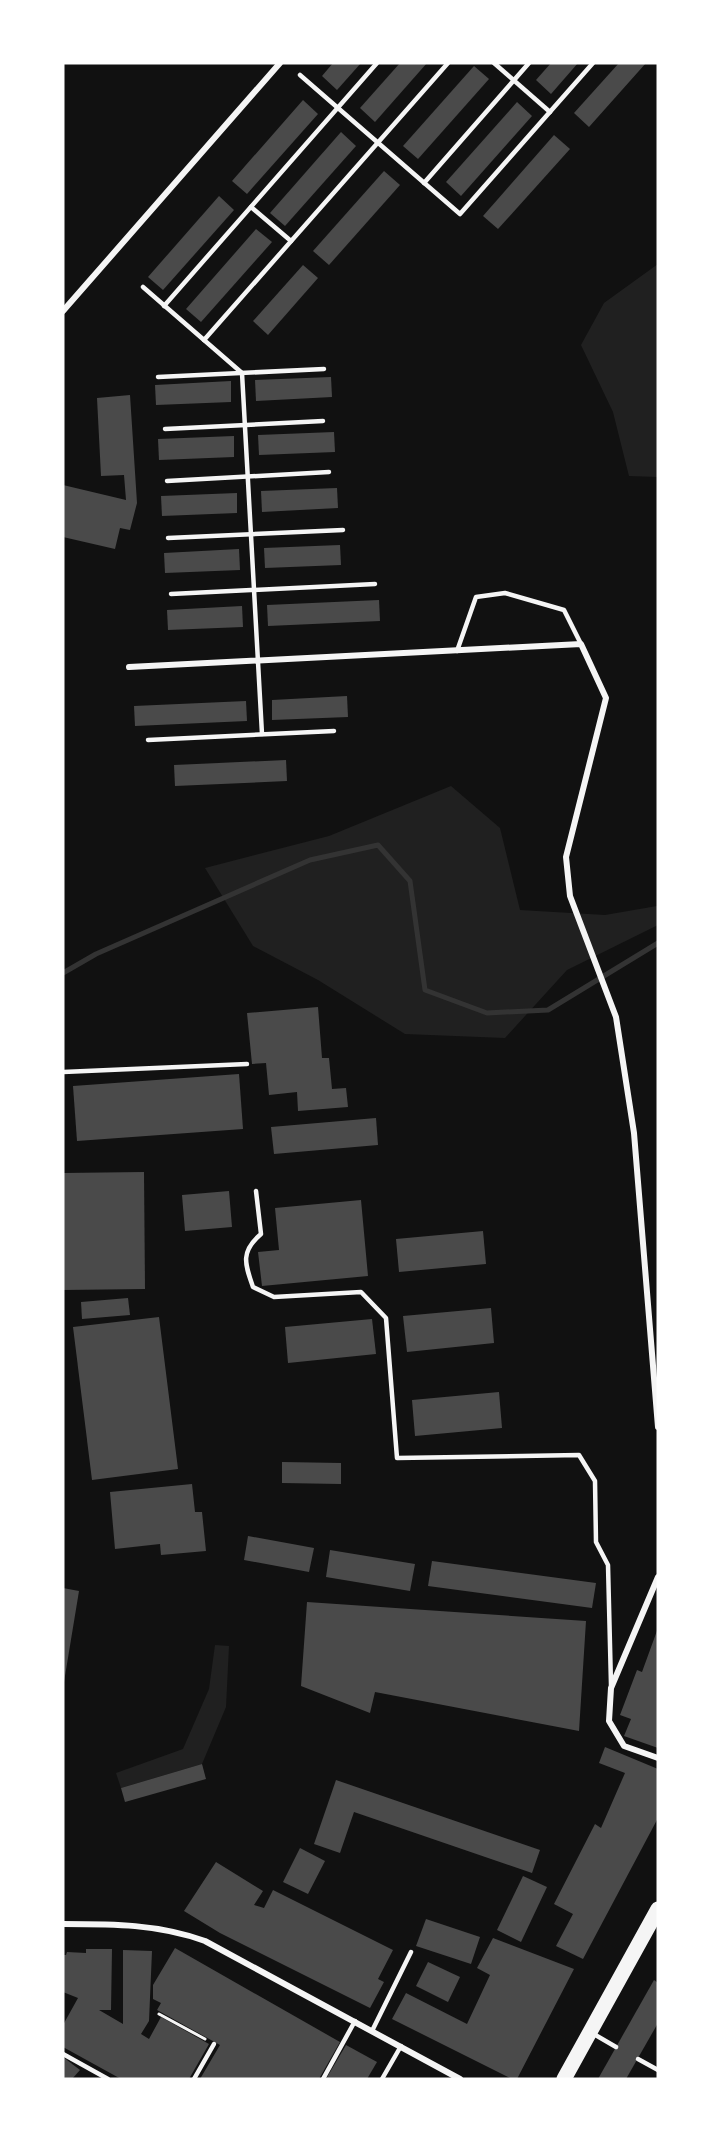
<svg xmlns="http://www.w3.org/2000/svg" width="721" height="2142" font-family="'Roboto Serif',serif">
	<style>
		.green { fill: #202020 }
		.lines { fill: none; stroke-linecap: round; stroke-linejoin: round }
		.stream { stroke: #333; stroke-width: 5 }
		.building { fill: #4a4a4a }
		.path { stroke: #f5f5f5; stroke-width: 3 }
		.service { stroke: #f5f5f5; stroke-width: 4.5 }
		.minor { stroke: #f5f5f5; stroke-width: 6 }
		.primary { stroke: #f5f5f5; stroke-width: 15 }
	</style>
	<rect width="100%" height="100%" fill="#111"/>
	<!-- green -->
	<g class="green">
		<polygon points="658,264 658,477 629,476 613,412 581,345 604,303"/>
		<polygon points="451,786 500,828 520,910 605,915 657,906 658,869 658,925 567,970 505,1038 405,1034 318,980 253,946 205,868 329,836"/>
		<polygon points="215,1645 229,1646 226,1707 202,1764 121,1788 116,1773 183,1749 209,1689"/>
	</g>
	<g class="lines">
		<!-- stream -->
		<polyline class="stream" points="63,973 96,954 310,860 378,845 410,881 425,990 487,1013 548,1010 658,943"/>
	</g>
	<!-- building -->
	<g class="building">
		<polygon points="333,63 361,63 337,90 322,76"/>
		<polygon points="400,63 427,63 375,122 360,108"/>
		<polygon points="551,63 578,63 551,94 536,80"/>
		<polygon points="619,63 646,63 589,127 574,113"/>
		<polygon points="474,66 489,79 418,159 403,146"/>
		<polygon points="303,100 318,114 247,194 232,181"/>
		<polygon points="517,102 532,116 461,196 446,182"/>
		<polygon points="341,132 356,146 285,226 270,213"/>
		<polygon points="554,135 570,149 498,229 483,216"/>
		<polygon points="384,171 400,185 329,265 313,251"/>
		<polygon points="219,196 234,210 163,290 148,277"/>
		<polygon points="256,229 272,242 201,322 186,309"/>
		<polygon points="303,265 318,278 268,335 253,321"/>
		<polygon points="331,377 332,397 256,401 255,380"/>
		<polygon points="231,381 231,402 156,405 155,385"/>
		<polygon points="130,395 137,503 130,530 120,528 115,549 63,537 63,485 126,500 124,475 101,476 97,398"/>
		<polygon points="334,432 335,452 259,455 258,435"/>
		<polygon points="234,436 234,457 159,460 158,439"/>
		<polygon points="337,488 338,508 262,512 261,491"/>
		<polygon points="237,493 237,513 162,516 161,496"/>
		<polygon points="340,545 341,565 265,568 264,548"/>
		<polygon points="239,549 240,570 165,573 164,553"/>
		<polygon points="379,600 380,621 268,626 267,605"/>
		<polygon points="242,606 243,627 168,630 167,610"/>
		<polygon points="347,696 348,717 272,720 272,700"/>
		<polygon points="246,701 247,721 135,726 134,706"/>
		<polygon points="286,760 287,781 175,786 174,765"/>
		<polygon points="318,1007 322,1058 329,1058 332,1089 346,1088 348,1107 298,1111 297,1092 269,1095 266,1063 252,1064 247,1013"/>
		<polygon points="239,1074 243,1129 77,1141 73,1086"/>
		<polygon points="376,1118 378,1145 274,1154 271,1127"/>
		<polygon points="144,1172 145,1289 63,1290 63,1173"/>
		<polygon points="229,1191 232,1227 185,1231 182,1195"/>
		<polygon points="361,1200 368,1276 262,1286 258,1252 279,1250 275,1208"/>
		<polygon points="483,1231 486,1264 399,1272 396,1239"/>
		<polygon points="128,1298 130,1315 82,1319 81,1302"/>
		<polygon points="491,1308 494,1343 407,1352 403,1316"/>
		<polygon points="159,1317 178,1469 92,1480 73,1327"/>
		<polygon points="372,1319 376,1354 288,1363 285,1327"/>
		<polygon points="499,1392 502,1428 415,1436 412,1400"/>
		<polygon points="282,1462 341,1463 341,1484 282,1483"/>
		<polygon points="192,1484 195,1512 202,1512 206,1551 161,1555 160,1544 115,1549 110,1492"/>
		<polygon points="248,1536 314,1548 309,1572 244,1560"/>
		<polygon points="330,1550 415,1564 410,1591 326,1577"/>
		<polygon points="432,1561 596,1583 592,1608 428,1586"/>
		<polygon points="63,1588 79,1591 64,1682 63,1682"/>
		<polygon points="307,1602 586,1621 579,1731 375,1692 370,1713 301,1686"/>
		<polygon points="658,1628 658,1748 624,1736 631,1719 620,1715 637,1670 642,1672"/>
		<polygon points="605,1747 658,1769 658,1818 583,1959 556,1946 573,1914 554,1904 595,1824 601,1828 625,1773 599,1763"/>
		<polygon points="202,1764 206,1779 125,1802 121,1788"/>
		<polygon points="336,1780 540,1850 532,1873 354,1812 340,1853 314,1844"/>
		<polygon points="300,1848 325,1861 308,1894 283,1882"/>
		<polygon points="216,1862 263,1891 254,1905 264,1908 273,1890 393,1950 378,1979 384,1982 370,2008 220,1933 184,1911"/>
		<polygon points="523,1876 547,1887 521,1942 497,1930"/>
		<polygon points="426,1919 480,1937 471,1964 416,1946"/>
		<polygon points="493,1938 574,1969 517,2079 512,2079 392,2019 406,1993 467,2024 490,1975 477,1968"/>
		<polygon points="175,1948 340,2042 319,2079 200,2079 220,2045 157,2010 161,2003 153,1999 153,1985"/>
		<polygon points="86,1949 112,1949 111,2010 99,2010 123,2024 123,1950 152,1951 149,2021 141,2034 149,2039 161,2017 209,2044 189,2079 121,2079 63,2047 63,2025 78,1998 63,1992 63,1955 66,1955 67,1952 86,1953"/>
		<polygon points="428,1962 460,1977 448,2002 416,1986"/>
		<polygon points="654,1980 658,1983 658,2023 626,2079 598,2079"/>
		<polygon points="346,2045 377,2062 367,2079 326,2079"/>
		<polygon points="63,2057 80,2070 72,2079 63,2079"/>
	</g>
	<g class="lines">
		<!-- path -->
		<polyline class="path" points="159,2014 205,2039"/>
		<!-- service -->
		<g class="service">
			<polyline points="494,63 550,112"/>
			<polyline points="300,75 460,214 593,63"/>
			<polyline points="424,183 529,63"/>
			<polyline points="251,207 291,241"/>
			<polyline points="143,287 242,373 262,734"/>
			<polyline points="164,306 377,63"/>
			<polyline points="204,340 448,63"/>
			<polyline points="158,377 324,369"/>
			<polyline points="165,429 323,421"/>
			<polyline points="167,481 329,472"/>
			<polyline points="168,538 343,530"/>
			<polyline points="171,594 375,584"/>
			<polyline points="457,651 476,597 505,593 564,610 581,644"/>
			<polyline points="148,740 334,731"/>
			<polyline points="63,1072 247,1064"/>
			<path d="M256,1191L261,1234C240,1252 245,1264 253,1287L274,1297L361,1292L386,1318L397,1458L579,1455L595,1481L596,1542L608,1565L611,1685"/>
			<polyline points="372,2031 411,1952"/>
			<polyline points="592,2033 616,2047"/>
			<polyline points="63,2054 108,2079"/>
			<polyline points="638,2059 658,2070"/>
			<polyline points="194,2079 214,2044"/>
			<polyline points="323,2079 355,2021"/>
			<polyline points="382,2079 401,2046"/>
		</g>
		<!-- minor -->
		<g class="minor">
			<polyline points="63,311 280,63"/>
			<polyline points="129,667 581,644 606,698 566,857 570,896 616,1017 634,1133 658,1427"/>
			<polyline points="658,1577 611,1688 609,1721 624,1746 658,1758"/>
			<path d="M63,1924C113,1924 158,1924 205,1941L460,2079"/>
		</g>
		<!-- primary -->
		<polyline class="primary" points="564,2079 658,1909"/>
	</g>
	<!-- border -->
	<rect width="721" height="2142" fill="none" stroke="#ffffff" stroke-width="129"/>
</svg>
